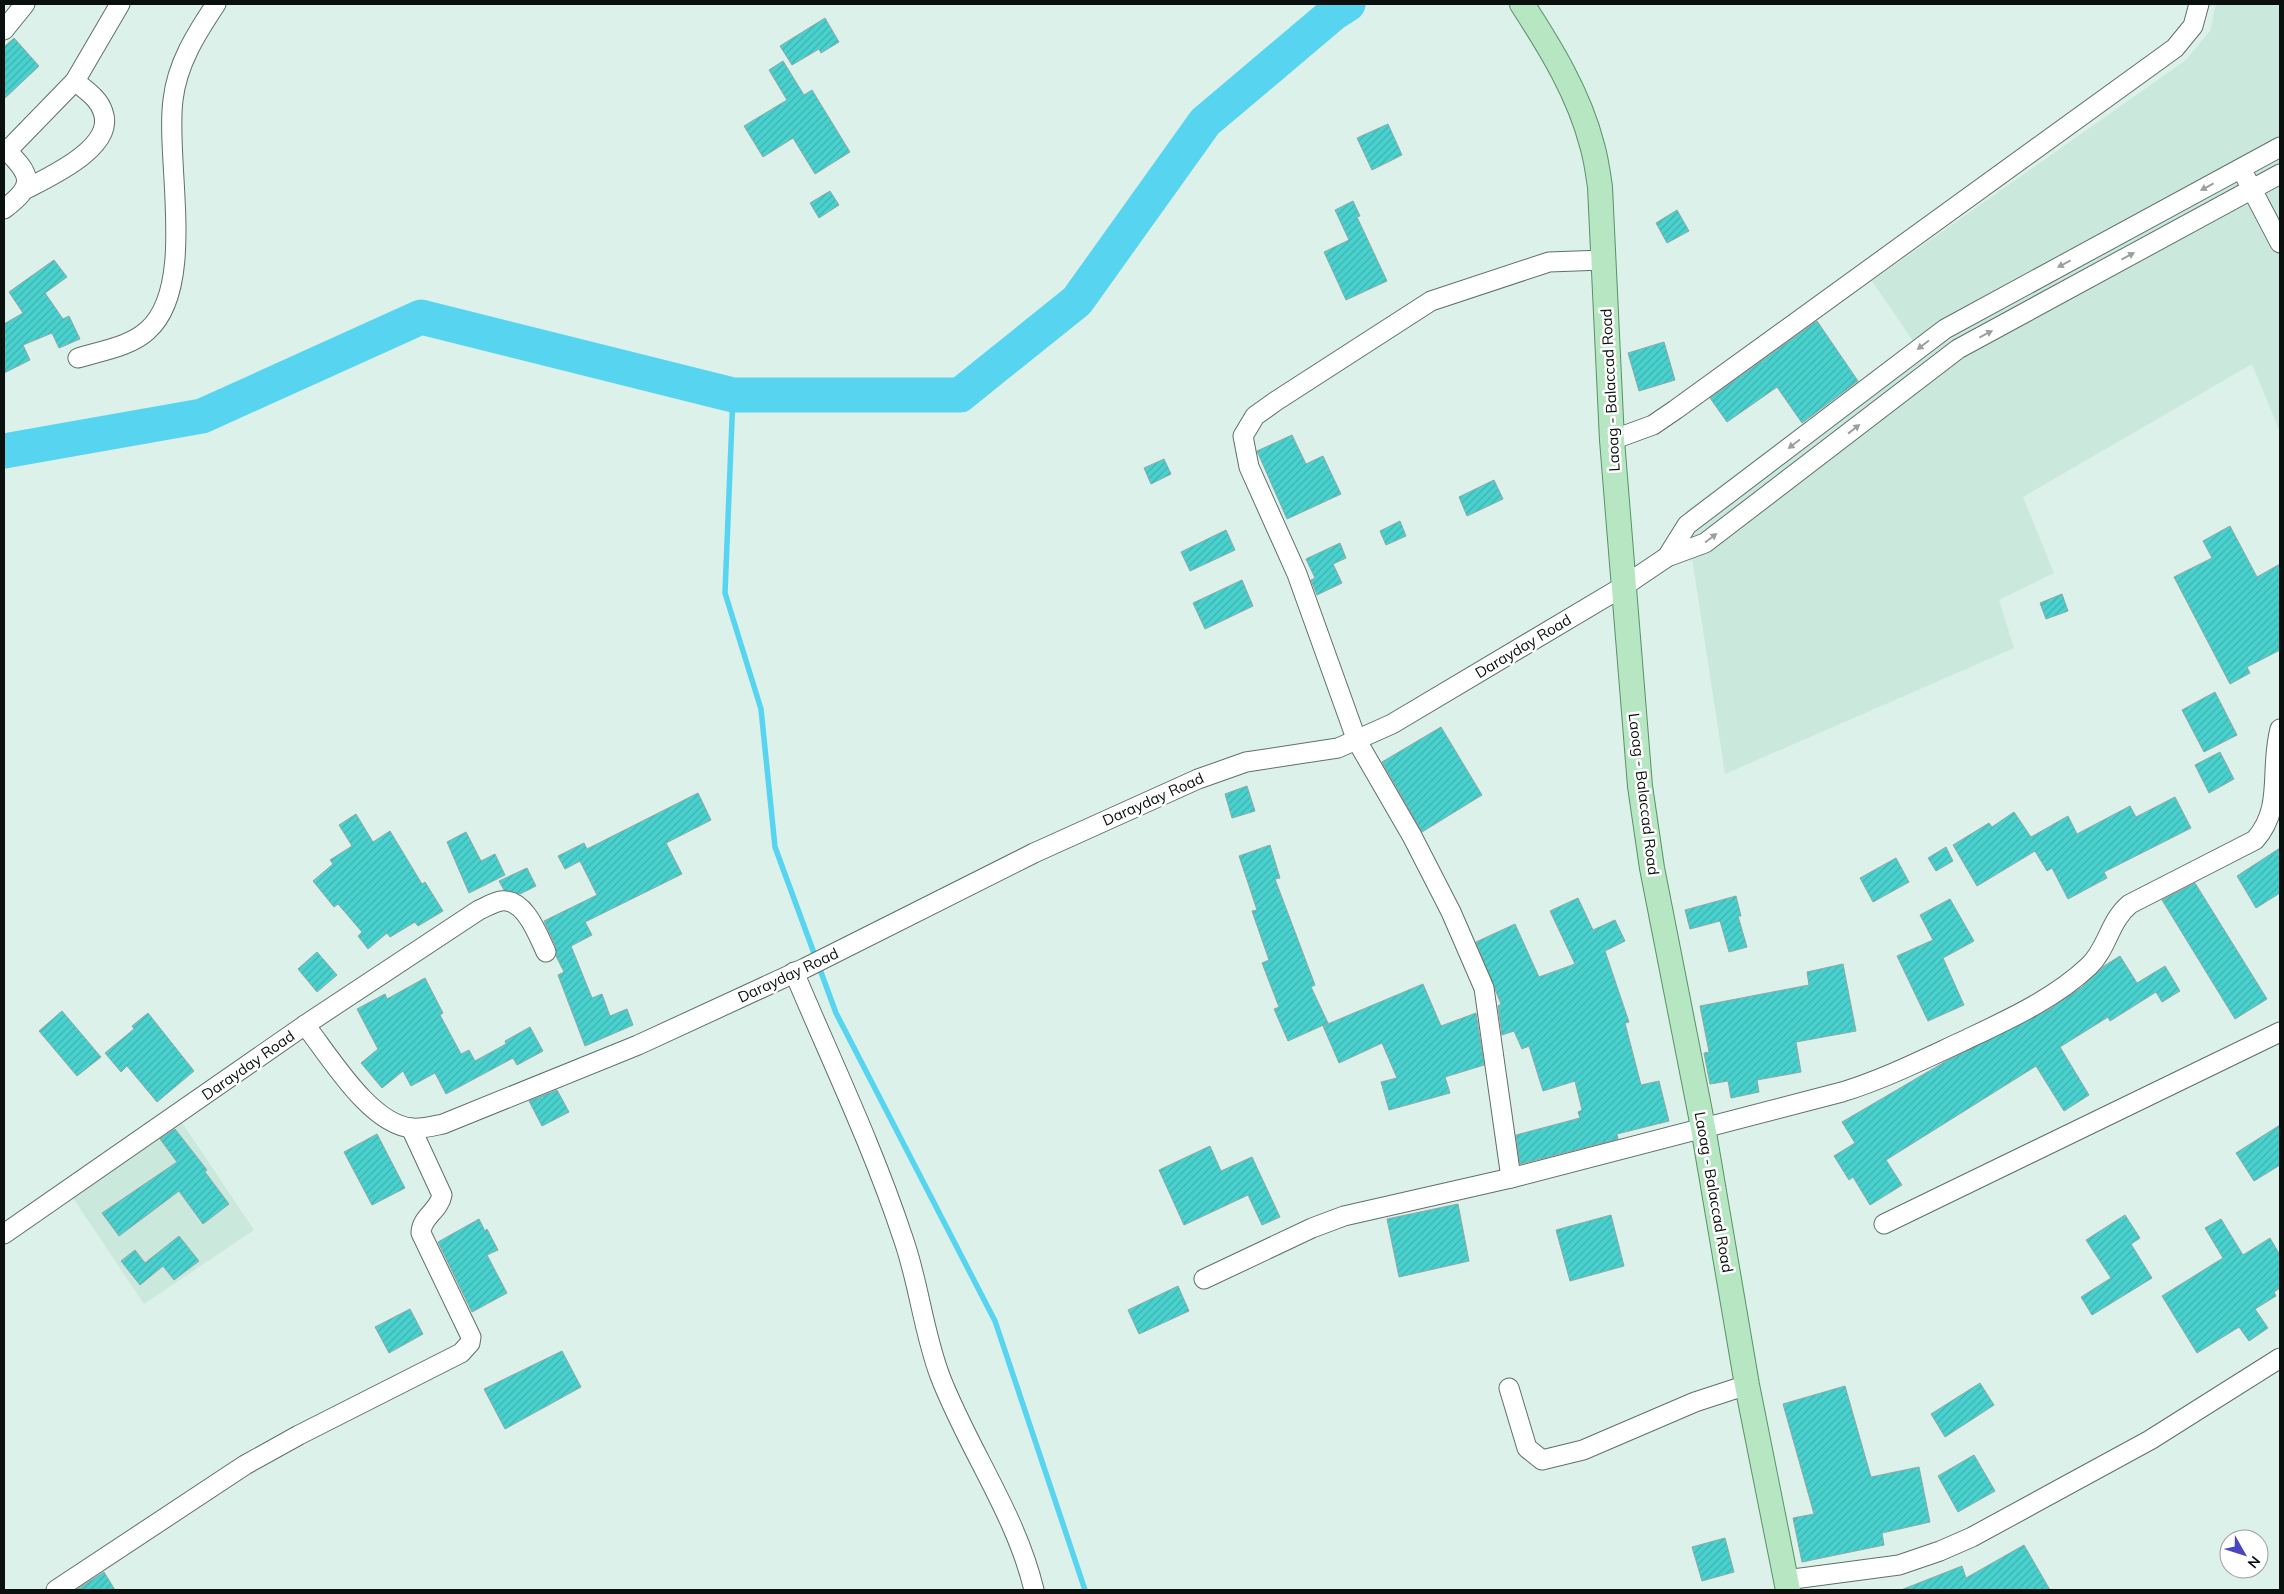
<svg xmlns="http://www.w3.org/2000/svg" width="2284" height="1594" font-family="Mulish,sans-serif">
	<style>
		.built { fill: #cbe8dd }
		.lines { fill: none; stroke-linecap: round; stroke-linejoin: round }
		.stream { stroke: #57d4ef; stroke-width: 5.5 }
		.river { stroke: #57d4ef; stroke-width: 35 }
		.building { fill: url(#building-hatch); stroke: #91a7a6 }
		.minor-casing { stroke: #5e706a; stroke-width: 21 }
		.major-casing { stroke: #5a9168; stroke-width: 26 }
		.minor { stroke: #fff; stroke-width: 19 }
		.major { stroke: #b6e6c2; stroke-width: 24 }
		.oneway { fill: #9d9f9e }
		.labels { text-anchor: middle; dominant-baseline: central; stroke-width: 5; stroke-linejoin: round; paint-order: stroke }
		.street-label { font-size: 15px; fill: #09100d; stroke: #fff }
	</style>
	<defs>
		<pattern id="building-hatch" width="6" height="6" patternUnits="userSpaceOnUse" patternTransform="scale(1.25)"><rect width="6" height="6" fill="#49d1ce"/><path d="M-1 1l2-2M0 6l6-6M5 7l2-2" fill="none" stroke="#3eb2b0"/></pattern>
	</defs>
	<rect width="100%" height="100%" fill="#dcf1e9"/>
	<!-- built -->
	<g class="built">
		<polygon points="2216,4 2280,4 2280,432 2252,364 2023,497 2054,573 1999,600 2014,648 1725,774 1685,512 1913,341 1872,281 2186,60 2210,31"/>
		<polygon points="179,1118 254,1230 144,1304 69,1192"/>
	</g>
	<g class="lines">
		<!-- stream -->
		<polyline class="stream" points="733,395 725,593 761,709 775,847 836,1013 995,1321 1085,1590"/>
		<!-- river -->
		<polyline class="river" points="4,451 202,416 421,317 733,395 960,395 1077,301 1205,122 1334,13 1348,4"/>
	</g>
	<!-- building -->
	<g class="building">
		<polygon points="825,18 839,42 821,53 819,49 792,65 780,46"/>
		<polygon points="14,38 39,66 4,99 4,47"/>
		<polygon points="783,61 804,95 812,90 850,152 815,174 793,138 763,157 744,126 787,100 769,70"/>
		<polygon points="1388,124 1402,155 1372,170 1357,138"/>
		<polygon points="830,191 839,205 819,218 810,203"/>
		<polygon points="1353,201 1360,216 1357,217 1387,281 1346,300 1324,252 1349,240 1335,210"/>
		<polygon points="1677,210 1689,231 1667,243 1656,223"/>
		<polygon points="54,260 67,277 45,293 63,319 69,316 80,339 59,348 52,333 23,345 30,360 4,373 4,324 23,313 9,292"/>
		<polygon points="1817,321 1858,381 1802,423 1777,387 1727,422 1710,398"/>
		<polygon points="1664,342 1675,380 1639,391 1628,353"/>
		<polygon points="1292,435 1306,464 1323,456 1341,494 1287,519 1257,451"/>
		<polygon points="1164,459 1171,474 1151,484 1144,468"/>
		<polygon points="1494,480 1503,499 1467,516 1459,497"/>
		<polygon points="1400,521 1406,536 1386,545 1380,531"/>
		<polygon points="2230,526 2257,577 2280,564 2280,650 2247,667 2250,673 2230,684 2174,577 2212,558 2203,541"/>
		<polygon points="1226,530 1235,550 1190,571 1181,552"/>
		<polygon points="1340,543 1346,558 1333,564 1342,583 1317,595 1311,580 1315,578 1306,559"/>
		<polygon points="1242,580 1253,606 1205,629 1193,603"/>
		<polygon points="2062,594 2068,611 2046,619 2040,603"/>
		<polygon points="2215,692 2237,735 2204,752 2182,710"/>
		<polygon points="1441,727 1482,795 1422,832 1382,762"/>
		<polygon points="2220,752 2234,779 2209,793 2195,765"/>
		<polygon points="1247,786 1255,811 1232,818 1225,794"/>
		<polygon points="698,793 711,820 666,843 682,874 585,922 592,935 571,946 592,998 602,994 610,1016 627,1009 633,1025 585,1046 558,975 564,972 556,956 556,947 544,921 597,895 580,861 565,869 558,856 584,843 587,849"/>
		<polygon points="2175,797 2191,828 2104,872 2107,878 2068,899 2052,868 2047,871 2035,851 1977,886 1953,845 1989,823 1992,827 2014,812 2031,837 2068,816 2077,834 2130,806 2136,817"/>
		<polygon points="356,814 373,842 390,831 422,884 425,882 443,911 418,926 415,922 390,937 387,933 368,949 358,936 362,932 338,904 334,907 313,881 333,864 330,860 352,846 339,825"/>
		<polygon points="466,832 481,861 495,854 505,875 469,893 447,842"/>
		<polygon points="1270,845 1280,878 1275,879 1315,985 1311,987 1328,1023 1288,1041 1274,1009 1279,1007 1262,963 1269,960 1252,911 1257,910 1239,856"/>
		<polygon points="1946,847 1953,861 1936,871 1928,858"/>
		<polygon points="2280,848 2280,893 2256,908 2237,876"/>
		<polygon points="1896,858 1909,882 1873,902 1860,878"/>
		<polygon points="527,868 536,886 520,894 504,890 499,881"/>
		<polygon points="2195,883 2267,999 2235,1019 2162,900"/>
		<polygon points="1736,896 1741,916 1738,916 1747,947 1729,952 1720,921 1690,929 1685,910"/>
		<polygon points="1578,898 1593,930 1615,920 1625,941 1605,951 1629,1022 1625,1023 1641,1085 1659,1081 1669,1121 1617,1134 1618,1139 1520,1164 1516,1135 1580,1118 1578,1112 1582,1110 1575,1081 1543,1091 1529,1046 1522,1049 1514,1031 1502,1035 1498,1006 1501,1004 1476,942 1515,924 1539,977 1575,964 1550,911"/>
		<polygon points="1950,899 1974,941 1943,958 1964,1005 1928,1021 1897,956 1933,940 1920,915"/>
		<polygon points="317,952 337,975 317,992 298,969"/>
		<polygon points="2120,956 2137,983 2165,966 2180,991 2162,1002 2156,992 2110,1021 2108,1017 2060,1047 2089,1095 2064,1111 2036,1066 1886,1160 1902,1185 1870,1205 1853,1177 1849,1180 1834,1156 1855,1143 1842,1122 1948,1060 2050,1009 2082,987 2104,966"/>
		<polygon points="1843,964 1856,1031 1796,1042 1801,1072 1757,1080 1759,1092 1731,1098 1728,1081 1710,1084 1704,1053 1709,1052 1700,1006 1809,985 1807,972"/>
		<polygon points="425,978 443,1013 440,1015 461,1054 469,1050 475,1061 506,1044 505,1041 530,1027 543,1051 517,1065 513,1058 446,1094 435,1073 411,1086 403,1071 382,1088 361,1063 378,1049 357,1009 385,994 387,999"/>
		<polygon points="1423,984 1441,1026 1476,1013 1484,1065 1445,1077 1450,1093 1389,1110 1381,1082 1397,1078 1382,1043 1339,1063 1323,1026"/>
		<polygon points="62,1011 101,1057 77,1076 39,1031"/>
		<polygon points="148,1013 194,1071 157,1102 127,1066 121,1072 105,1053 134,1029 132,1026"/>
		<polygon points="557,1090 569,1112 542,1126 529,1101"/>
		<polygon points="2280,1125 2280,1165 2254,1181 2236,1153"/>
		<polygon points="175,1129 207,1170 205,1172 229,1204 203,1224 179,1191 119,1236 102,1213 177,1162 160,1139"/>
		<polygon points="377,1134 405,1188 372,1205 344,1152"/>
		<polygon points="1210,1146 1221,1171 1252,1157 1280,1217 1262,1225 1248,1195 1184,1225 1159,1170"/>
		<polygon points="1458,1204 1469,1261 1399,1277 1387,1219"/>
		<polygon points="1611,1215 1624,1266 1570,1281 1556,1230"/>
		<polygon points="2125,1215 2140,1238 2131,1244 2152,1278 2092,1315 2081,1297 2111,1278 2086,1240"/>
		<polygon points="479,1219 485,1231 487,1229 498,1250 487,1255 507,1293 472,1312 438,1242"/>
		<polygon points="2221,1219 2243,1255 2270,1238 2280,1255 2280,1288 2274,1292 2276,1296 2255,1309 2268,1328 2249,1341 2239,1327 2197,1353 2162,1296 2223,1258 2205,1228"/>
		<polygon points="179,1236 199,1261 174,1280 163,1266 140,1285 121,1261 135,1250 145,1263"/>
		<polygon points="1178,1286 1189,1311 1139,1334 1128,1310"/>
		<polygon points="410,1309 423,1334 389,1353 375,1327"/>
		<polygon points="562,1351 581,1387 505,1429 484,1389"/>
		<polygon points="1980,1383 1994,1405 1945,1437 1931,1414"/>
		<polygon points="1845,1386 1871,1477 1919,1467 1930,1522 1882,1533 1884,1545 1802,1562 1793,1518 1814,1514 1783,1404"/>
		<polygon points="1974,1455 1995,1491 1958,1512 1938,1476"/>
		<polygon points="1725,1538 1734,1572 1702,1581 1692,1547"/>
		<polygon points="2024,1545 2050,1590 1901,1590 1962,1566 1966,1578"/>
		<polygon points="104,1572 115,1590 76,1590"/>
	</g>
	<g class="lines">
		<!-- minor casing -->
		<g class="minor-casing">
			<g id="minor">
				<polyline points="4,30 25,4"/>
				<path d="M4,148C32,175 36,185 4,209"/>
				<polyline points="7,151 75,81 120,4"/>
				<polyline points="2246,178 2280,243"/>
				<path d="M26,189C49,177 116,147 103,112C99,98 85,90 75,81"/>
				<path d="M78,358C100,351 130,347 148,330C197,286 165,160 173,100C177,64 196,34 216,4"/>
				<polyline points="1612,440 1653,425 1675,410 2175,48 2193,26 2199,4"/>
				<polyline points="1667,557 1687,525 1945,329 2280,147"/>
				<path d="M794,972C831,1060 873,1147 903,1238C919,1283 923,1331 940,1376C968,1449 1016,1514 1034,1590"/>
				<path d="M305,1025L479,910C486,907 494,902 501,901C525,898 538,935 546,952"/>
				<polyline points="1511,1178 1484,988 1451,912 1412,836 1357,741 1297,574 1249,467 1243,436 1255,416 1276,401 1431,301 1549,262 1603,260"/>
				<polyline points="1884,1224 2280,1032"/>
				<path d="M4,1234L305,1025C329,1055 370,1125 412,1128C422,1129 433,1126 443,1124L638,1045L805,968L1034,853L1198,779L1246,762L1338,748L1392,724L1624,586L1667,557L1705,543L1958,349L2280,174"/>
				<path d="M1204,1279L1312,1228L1344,1216L1511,1178L1842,1092C1884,1079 1922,1060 1961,1042C2005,1021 2053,1000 2089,966C2108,948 2109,921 2130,904L2255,840C2284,807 2269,771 2280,729"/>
				<polyline points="1509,1388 1527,1448 1542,1460 1583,1450 1695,1402 1747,1385"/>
				<polyline points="1786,1580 1899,1565 1940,1551 1972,1537 2150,1440 2280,1358"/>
				<path d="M56,1590L245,1465L299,1435L461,1353L470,1343L471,1337L421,1233C421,1217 439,1211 442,1195L411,1128"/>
			</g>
		</g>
		<!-- major casing -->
		<g class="major-casing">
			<path id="major" d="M1522,4C1550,47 1579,94 1592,145C1596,158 1598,173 1600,187L1612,440L1640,786L1652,868L1703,1127L1747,1385L1788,1590"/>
		</g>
		<!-- minor -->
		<use href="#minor" class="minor"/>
		<!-- major -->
		<use href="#major" class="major"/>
	</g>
	<!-- one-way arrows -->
	<defs><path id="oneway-solid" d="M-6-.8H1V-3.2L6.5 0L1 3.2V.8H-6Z" transform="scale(1.25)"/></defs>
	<g class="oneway">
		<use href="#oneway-solid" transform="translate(2207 187) rotate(152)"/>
		<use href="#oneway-solid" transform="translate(2128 256) rotate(-28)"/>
		<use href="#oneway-solid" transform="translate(2064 264) rotate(152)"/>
		<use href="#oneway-solid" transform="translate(1986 334) rotate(-28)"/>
		<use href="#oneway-solid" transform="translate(1923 345) rotate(143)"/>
		<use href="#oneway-solid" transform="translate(1854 429) rotate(-38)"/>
		<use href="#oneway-solid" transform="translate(1794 444) rotate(143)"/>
		<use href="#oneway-solid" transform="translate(1711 538) rotate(-37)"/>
	</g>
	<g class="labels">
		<!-- street labels -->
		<g class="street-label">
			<text transform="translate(1610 390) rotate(-93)">Laoag - Balaccad Road</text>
			<text transform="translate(1523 646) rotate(-31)">Darayday Road</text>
			<text transform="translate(1644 794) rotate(83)">Laoag - Balaccad Road</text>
			<text transform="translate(1153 799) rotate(-24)">Darayday Road</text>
			<text transform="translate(788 975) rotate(-25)">Darayday Road</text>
			<text transform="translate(248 1065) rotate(-35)">Darayday Road</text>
			<text transform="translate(1714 1192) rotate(80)">Laoag - Balaccad Road</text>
		</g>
	</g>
	<!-- border -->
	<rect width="2284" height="1594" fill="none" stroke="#09100d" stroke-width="10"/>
	<!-- north arrow -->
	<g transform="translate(2244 1554) rotate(129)"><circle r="24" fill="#ffffff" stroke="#9d9f9e"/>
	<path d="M0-4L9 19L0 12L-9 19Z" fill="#4a47bd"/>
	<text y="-8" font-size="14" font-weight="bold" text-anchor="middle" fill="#09100d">N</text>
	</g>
</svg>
